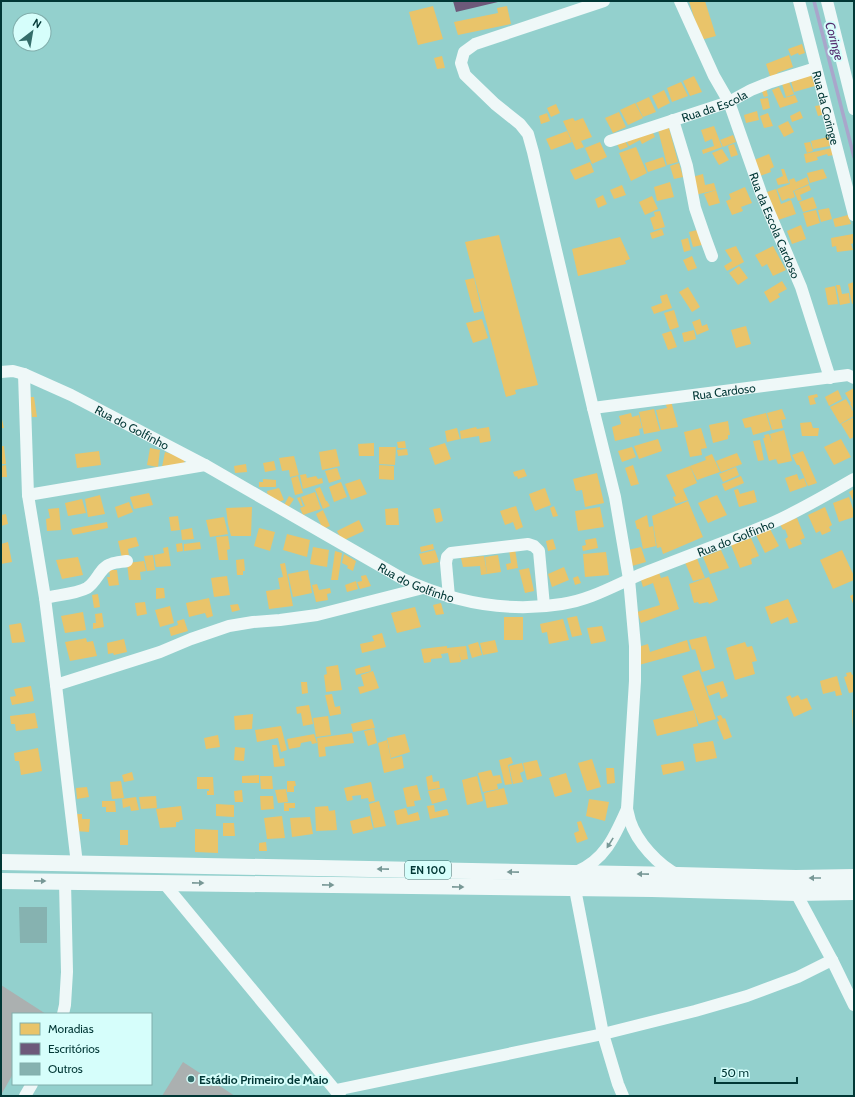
<svg xmlns="http://www.w3.org/2000/svg" width="855" height="1097" font-family="Cabin,sans-serif">
	<style>
		.green { fill: #abb0b0 }
		.homes { fill: #e9c46a }
		.offices { fill: #6d597a }
		.lines { fill: none; stroke-linecap: round; stroke-linejoin: round }
		.stream { stroke: #a9a6cb; stroke-width: 3.5 }
		.building { fill: #86b2b0 }
		.minor { stroke: #eff8f8; stroke-width: 12 }
		.major { stroke: #eff8f8; stroke-width: 16 }
		.oneway { fill: #789896 }
		.poi-dot { fill: #346d6a; stroke: #d6fefb; stroke-width: 1.5 }
		.labels { text-anchor: middle; dominant-baseline: central; stroke-width: 4; stroke-linejoin: round; paint-order: stroke }
		.shield { fill: #d6fefb; stroke: #417370; stroke-width: 1 }
		.shield-label { font-size: 11px; font-weight: bold; fill: #013735 }
		.street-label { font-size: 12px; fill: #013735; stroke: #d6fefb }
		.poi-label { font-size: 12px; font-weight: bold; fill: #013735; stroke: #d6fefb; text-anchor: start }
		.water-label { font-size: 13px; font-style: italic; fill: #542b6d; stroke: #d6fefb }
	</style>
	<rect width="100%" height="100%" fill="#93d0cd"/>
	<!-- green -->
	<g class="green">
		<polygon points="1,985 46,1014 13,1014 13,1074 1,1095"/>
		<polygon points="183,1062 235,1096 162,1096"/>
	</g>
	<!-- homes -->
	<g class="homes">
		<polygon points="689,1 705,1 716,36 701,40"/>
		<polygon points="433,6 443,39 418,45 409,12"/>
		<polygon points="507,6 511,24 458,35 454,22 498,13 497,8"/>
		<polygon points="802,44 805,53 799,55 798,53 791,56 788,49"/>
		<polygon points="789,55 793,67 777,73 778,76 771,79 766,64"/>
		<polygon points="442,56 445,68 437,69 434,58"/>
		<polygon points="811,75 815,86 794,92 791,81"/>
		<polygon points="694,76 702,92 690,96 683,81"/>
		<polygon points="681,82 688,96 672,102 667,88"/>
		<polygon points="789,82 794,94 786,97 782,84"/>
		<polygon points="779,87 784,98 795,95 798,102 780,108 772,90"/>
		<polygon points="766,88 768,96 764,97 761,89"/>
		<polygon points="664,90 670,103 658,109 652,96"/>
		<polygon points="649,97 656,112 643,117 636,103"/>
		<polygon points="768,98 770,108 763,110 760,99"/>
		<polygon points="635,103 643,118 628,125 620,110"/>
		<polygon points="556,104 560,113 551,117 547,108"/>
		<polygon points="822,105 825,114 818,116 815,106"/>
		<polygon points="757,111 759,120 746,123 744,115"/>
		<polygon points="800,111 803,118 792,122 790,116"/>
		<polygon points="619,112 626,127 613,133 605,118"/>
		<polygon points="547,113 550,121 541,124 539,116"/>
		<polygon points="768,113 773,126 764,128 760,116"/>
		<polygon points="573,118 575,121 583,118 592,137 581,141 584,147 576,150 563,121"/>
		<polygon points="788,121 794,132 784,137 778,126"/>
		<polygon points="714,126 722,147 703,154 702,150 714,146 712,139 705,142 701,130"/>
		<polygon points="669,128 678,162 667,165 658,130"/>
		<polygon points="651,129 655,137 642,144 640,140 629,146 626,140"/>
		<polygon points="567,131 572,142 551,150 546,139"/>
		<polygon points="733,135 736,142 723,147 720,140"/>
		<polygon points="828,137 830,146 813,149 811,141"/>
		<polygon points="625,140 628,147 620,150 617,144"/>
		<polygon points="600,142 607,157 592,164 585,148"/>
		<polygon points="810,142 813,151 807,153 804,143"/>
		<polygon points="734,144 738,155 731,157 728,146"/>
		<polygon points="636,147 647,173 631,181 619,153"/>
		<polygon points="832,148 834,155 828,156 827,154 817,157 818,160 806,163 804,154"/>
		<polygon points="722,149 729,160 719,165 712,153"/>
		<polygon points="769,154 774,167 770,169 771,172 760,176 754,160"/>
		<polygon points="663,157 666,166 648,172 645,163"/>
		<polygon points="590,162 594,172 575,180 570,170"/>
		<polygon points="679,163 683,177 674,179 670,166"/>
		<polygon points="781,169 784,169 789,183 778,185 776,179 783,176"/>
		<polygon points="823,169 827,178 810,183 807,173"/>
		<polygon points="703,174 705,185 714,183 716,190 695,195 692,177"/>
		<polygon points="807,177 809,184 793,191 795,197 790,199 789,198 782,201 777,189 790,184 789,180 794,178 796,182"/>
		<polygon points="670,182 674,197 657,201 654,187"/>
		<polygon points="622,185 626,195 614,199 610,190"/>
		<polygon points="809,185 811,190 800,195 802,200 798,201 794,191"/>
		<polygon points="745,187 752,203 741,207 743,211 732,215 726,201 731,199 729,194"/>
		<polygon points="776,189 781,204 791,200 796,214 778,220 767,192"/>
		<polygon points="716,190 720,203 709,206 704,194"/>
		<polygon points="603,195 607,204 598,208 595,199"/>
		<polygon points="652,196 658,209 645,215 639,202"/>
		<polygon points="813,197 817,208 803,212 799,202"/>
		<polygon points="829,208 832,219 821,222 818,210"/>
		<polygon points="816,210 820,223 807,227 803,213"/>
		<polygon points="660,211 665,227 654,230 650,218 655,216 654,212"/>
		<polygon points="848,215 851,224 835,227 833,219"/>
		<polygon points="801,225 806,239 792,244 787,231"/>
		<polygon points="662,229 664,235 652,239 650,233"/>
		<polygon points="697,230 702,245 693,247 689,232"/>
		<polygon points="853,234 854,243 851,244 853,250 837,252 836,246 832,247 831,238"/>
		<polygon points="499,235 538,385 515,390 516,394 506,397 465,242"/>
		<polygon points="620,237 630,259 625,261 626,264 578,276 572,249"/>
		<polygon points="688,238 691,250 684,252 681,240"/>
		<polygon points="736,246 744,262 727,271 724,266 732,261 725,250"/>
		<polygon points="773,246 786,270 773,276 767,264 762,267 755,255"/>
		<polygon points="692,256 697,268 688,271 683,260"/>
		<polygon points="739,266 748,278 738,285 729,273"/>
		<polygon points="474,278 482,311 474,313 465,280"/>
		<polygon points="782,281 787,289 778,294 780,297 770,303 764,292"/>
		<polygon points="854,282 854,303 852,304 848,284"/>
		<polygon points="836,285 840,285 842,294 849,293 850,303 840,305"/>
		<polygon points="835,286 838,304 828,305 825,288"/>
		<polygon points="688,287 700,307 692,312 679,292"/>
		<polygon points="667,294 672,308 654,314 651,307 662,303 660,296"/>
		<polygon points="674,310 679,327 670,330 664,313"/>
		<polygon points="482,319 488,338 473,343 466,323"/>
		<polygon points="700,319 702,326 707,324 709,330 697,335 692,322"/>
		<polygon points="746,326 751,344 736,348 731,330"/>
		<polygon points="694,330 696,339 684,342 682,333"/>
		<polygon points="671,331 677,347 668,350 662,334"/>
		<polygon points="854,388 854,411 850,404 851,403 845,393"/>
		<polygon points="838,390 842,399 829,406 825,397"/>
		<polygon points="817,394 818,397 814,398 816,404 810,405 808,396"/>
		<polygon points="29,397 34,397 37,417 32,417"/>
		<polygon points="846,399 854,413 854,416 840,424 830,407"/>
		<polygon points="671,401 678,427 661,430 656,410 667,408 665,402"/>
		<polygon points="654,409 660,431 644,434 639,412"/>
		<polygon points="782,409 786,419 781,420 783,428 772,430 767,413"/>
		<polygon points="631,413 632,417 639,415 642,428 639,429 640,435 615,441 612,427 621,424 619,416"/>
		<polygon points="766,413 771,430 753,435 751,427 745,428 742,419"/>
		<polygon points="1,415 4,428 1,428"/>
		<polygon points="854,417 854,437 850,439 841,424"/>
		<polygon points="728,421 730,435 728,435 728,439 713,443 709,425"/>
		<polygon points="811,422 813,428 819,428 818,436 802,436 800,423"/>
		<polygon points="476,427 477,429 489,427 491,441 480,443 479,436 461,439 460,431"/>
		<polygon points="457,428 460,439 447,442 445,431"/>
		<polygon points="701,428 707,448 701,449 702,455 690,457 684,432"/>
		<polygon points="784,430 792,461 778,464 776,459 769,461 763,438 765,438 764,435 769,434 772,442 770,434"/>
		<polygon points="658,439 662,451 639,459 634,446"/>
		<polygon points="841,439 851,457 834,465 824,447"/>
		<polygon points="760,440 764,460 758,461 753,441"/>
		<polygon points="405,441 406,448 398,448 397,442"/>
		<polygon points="374,443 374,456 359,456 358,444"/>
		<polygon points="445,443 451,459 435,465 429,448"/>
		<polygon points="1,446 4,446 6,464 1,464"/>
		<polygon points="379,447 396,447 395,465 379,464"/>
		<polygon points="632,447 636,457 622,462 618,451"/>
		<polygon points="150,448 160,450 158,467 147,465"/>
		<polygon points="336,449 340,466 322,470 319,452"/>
		<polygon points="407,449 408,455 398,456 397,450"/>
		<polygon points="99,451 101,465 77,468 75,454"/>
		<polygon points="803,451 817,483 808,486 799,465 797,465 792,455"/>
		<polygon points="165,452 185,458 184,464 162,467"/>
		<polygon points="737,453 742,464 721,472 716,461"/>
		<polygon points="712,454 720,472 697,480 690,466 706,460 705,457"/>
		<polygon points="294,456 299,475 290,477 289,470 282,471 279,458"/>
		<polygon points="274,461 276,470 265,472 263,463"/>
		<polygon points="246,464 247,472 235,473 234,466"/>
		<polygon points="6,465 7,477 1,477 1,466"/>
		<polygon points="379,465 394,466 394,480 379,479"/>
		<polygon points="633,465 639,484 631,486 625,468"/>
		<polygon points="690,466 697,483 683,489 688,500 676,504 673,497 676,496 666,475"/>
		<polygon points="736,467 739,475 723,482 719,474"/>
		<polygon points="337,468 341,479 329,483 325,471"/>
		<polygon points="524,469 527,476 518,479 517,476 515,477 513,472"/>
		<polygon points="597,473 604,503 585,507 582,490 576,491 573,479"/>
		<polygon points="306,474 307,478 316,476 318,479 322,478 323,483 303,489 300,475"/>
		<polygon points="797,474 799,480 804,478 807,486 790,492 785,478"/>
		<polygon points="298,476 303,493 295,495 291,478"/>
		<polygon points="741,476 744,483 725,491 722,484"/>
		<polygon points="263,479 276,480 276,487 259,487 259,482 263,482"/>
		<polygon points="360,479 367,494 351,500 345,484"/>
		<polygon points="341,482 347,497 334,502 329,487"/>
		<polygon points="320,487 326,501 327,501 330,506 323,509 315,489"/>
		<polygon points="279,488 284,500 276,503 268,497 267,491"/>
		<polygon points="545,488 551,505 535,511 529,494"/>
		<polygon points="738,489 740,494 754,490 757,502 739,507 734,490"/>
		<polygon points="854,489 854,503 849,492"/>
		<polygon points="315,492 321,509 303,515 300,508 305,506 301,497"/>
		<polygon points="149,493 153,505 134,509 130,497"/>
		<polygon points="100,495 105,514 88,517 85,499"/>
		<polygon points="717,495 727,515 708,523 698,503"/>
		<polygon points="289,496 294,499 288,508 284,505"/>
		<polygon points="300,497 303,506 301,506 297,498"/>
		<polygon points="849,497 854,512 854,517 839,522 833,503"/>
		<polygon points="82,499 86,513 68,516 65,503"/>
		<polygon points="688,501 703,537 663,554 661,547 657,548 652,516"/>
		<polygon points="129,502 133,512 118,518 115,507"/>
		<polygon points="516,506 523,527 516,530 513,522 505,525 500,511"/>
		<polygon points="554,506 558,516 553,517 550,508"/>
		<polygon points="252,507 251,536 231,536 228,524 226,508"/>
		<polygon points="600,507 604,527 578,531 575,511"/>
		<polygon points="825,507 832,525 829,527 831,531 822,535 820,531 816,533 808,515"/>
		<polygon points="59,508 61,530 47,531 46,519 50,518 48,509"/>
		<polygon points="398,508 399,525 386,525 385,509"/>
		<polygon points="440,508 443,521 436,523 433,509"/>
		<polygon points="323,510 330,526 323,529 316,514"/>
		<polygon points="6,514 8,524 1,526 1,515"/>
		<polygon points="647,515 649,527 653,526 656,546 643,549 639,529 637,529 635,521"/>
		<polygon points="178,516 180,530 171,531 169,517"/>
		<polygon points="224,517 228,534 210,537 206,520"/>
		<polygon points="797,518 805,538 800,540 802,544 789,549 785,539 788,537 785,529 783,530 780,524"/>
		<polygon points="359,520 364,531 342,541 337,531"/>
		<polygon points="107,522 108,528 73,535 71,529"/>
		<polygon points="192,528 194,539 182,540 181,530"/>
		<polygon points="259,528 275,532 270,551 254,546"/>
		<polygon points="770,529 779,546 765,553 756,535"/>
		<polygon points="287,534 310,540 307,557 283,550"/>
		<polygon points="228,536 230,549 227,550 228,560 219,560 216,537"/>
		<polygon points="136,537 139,546 128,549 129,556 122,558 118,541"/>
		<polygon points="596,538 598,548 583,551 582,546 586,545 585,540"/>
		<polygon points="751,538 759,556 751,559 752,564 740,568 731,545"/>
		<polygon points="553,539 556,549 548,551 546,541"/>
		<polygon points="8,542 12,562 1,564 1,544"/>
		<polygon points="200,542 201,549 184,551 184,544"/>
		<polygon points="182,543 183,551 177,552 176,544"/>
		<polygon points="433,544 434,549 421,552 420,547"/>
		<polygon points="168,547 171,566 156,567 154,555 164,553 163,548"/>
		<polygon points="313,547 329,550 327,567 310,564"/>
		<polygon points="641,547 646,562 632,566 628,550"/>
		<polygon points="515,549 518,568 507,570 506,564 511,563 509,550"/>
		<polygon points="435,550 439,562 423,565 419,554"/>
		<polygon points="721,550 729,568 710,574 703,557"/>
		<polygon points="842,550 854,576 854,580 833,589 820,560"/>
		<polygon points="335,551 342,553 338,580 331,580"/>
		<polygon points="606,552 609,575 585,577 583,554"/>
		<polygon points="344,554 356,561 353,571 347,568 348,566 342,563"/>
		<polygon points="153,555 155,570 147,571 144,556"/>
		<polygon points="498,555 501,572 487,574 485,557"/>
		<polygon points="484,556 487,574 481,575 480,566 463,567 461,558"/>
		<polygon points="696,556 705,578 693,581 684,560"/>
		<polygon points="78,557 83,575 62,579 56,560"/>
		<polygon points="244,559 245,571 243,571 243,575 237,575 236,560"/>
		<polygon points="144,561 146,571 140,572 141,580 129,580 127,563"/>
		<polygon points="285,563 293,606 269,609 266,591 280,589 278,578 283,577 280,564"/>
		<polygon points="564,567 569,580 552,587 548,574"/>
		<polygon points="529,568 534,591 525,593 519,570"/>
		<polygon points="109,570 117,570 119,585 109,586 107,577 110,577"/>
		<polygon points="308,570 312,593 293,597 288,574"/>
		<polygon points="658,570 661,578 668,576 679,609 641,623 637,612 660,605 653,583 643,587 640,577"/>
		<polygon points="366,575 371,586 360,589 357,582 362,581 361,576"/>
		<polygon points="227,576 230,595 214,597 211,578"/>
		<polygon points="578,576 581,583 575,585 573,578"/>
		<polygon points="709,577 718,600 709,604 708,602 699,604 698,602 694,603 689,584"/>
		<polygon points="356,581 358,589 347,592 345,585"/>
		<polygon points="317,584 319,590 330,588 331,593 327,594 328,600 316,602 312,585"/>
		<polygon points="156,588 164,588 165,598 156,599"/>
		<polygon points="98,594 100,607 94,608 92,595"/>
		<polygon points="854,594 854,606 850,596"/>
		<polygon points="209,598 213,616 207,618 205,613 189,617 186,603"/>
		<polygon points="788,599 798,622 790,624 788,617 771,624 765,607"/>
		<polygon points="145,602 147,614 137,616 135,603"/>
		<polygon points="441,603 444,614 436,615 433,605"/>
		<polygon points="238,604 240,610 232,612 230,605"/>
		<polygon points="170,606 174,623 160,627 155,610"/>
		<polygon points="415,607 421,627 397,633 391,613"/>
		<polygon points="83,612 86,630 65,633 61,616"/>
		<polygon points="102,613 104,627 93,629 93,623 96,623 95,614"/>
		<polygon points="577,616 582,635 572,637 567,618"/>
		<rect x="504" y="617" width="19" height="23"/>
		<polygon points="184,619 188,631 171,636 169,628 178,625 177,621"/>
		<polygon points="563,619 569,640 549,644 547,632 542,633 540,624"/>
		<polygon points="21,623 25,642 12,643 9,625"/>
		<polygon points="602,626 606,641 591,644 587,628"/>
		<polygon points="382,633 386,647 362,653 360,644 374,641 372,636"/>
		<polygon points="706,636 715,668 702,672 695,649 692,650 689,640"/>
		<polygon points="86,638 87,642 93,641 97,656 70,661 65,642 82,639 85,651 82,639"/>
		<polygon points="124,639 127,652 114,655 113,653 108,654 107,643"/>
		<polygon points="495,640 498,652 483,655 480,643"/>
		<polygon points="687,640 690,651 639,665 638,647 648,644 650,652"/>
		<polygon points="478,642 482,655 472,658 468,645"/>
		<polygon points="745,642 747,647 752,646 757,661 752,662 755,674 735,680 726,648"/>
		<polygon points="447,646 447,648 466,646 468,659 461,660 459,653 461,662 450,663 448,653 441,654 442,658 431,659 431,662 424,663 421,649"/>
		<polygon points="338,665 342,690 326,692 324,675 327,674 326,667"/>
		<polygon points="370,665 371,671 356,675 355,669"/>
		<polygon points="699,670 716,719 699,724 682,676"/>
		<polygon points="373,671 379,688 360,694 358,687 364,686 361,675"/>
		<polygon points="851,672 852,675 854,674 854,692 849,693 844,677 847,676 846,673"/>
		<polygon points="837,676 842,695 836,696 835,691 823,694 820,681"/>
		<polygon points="723,681 728,696 721,699 719,692 709,696 706,686"/>
		<polygon points="301,682 307,682 308,693 302,694"/>
		<polygon points="31,686 34,701 12,705 10,697 16,696 14,689"/>
		<polygon points="332,694 335,707 340,706 341,714 330,716 325,695"/>
		<polygon points="790,695 792,698 798,695 801,700 807,698 812,709 794,717 786,697"/>
		<polygon points="309,705 313,724 303,726 301,713 297,714 296,707"/>
		<polygon points="854,709 854,729 853,729 852,710"/>
		<polygon points="694,710 698,726 657,736 653,720"/>
		<polygon points="35,713 38,728 16,731 15,724 11,724 10,716"/>
		<polygon points="253,714 252,729 235,730 234,716"/>
		<polygon points="721,715 723,719 725,718 732,737 724,740 717,722 719,721 717,716"/>
		<polygon points="328,716 331,735 316,737 313,718"/>
		<polygon points="372,719 375,728 353,732 351,724"/>
		<polygon points="281,726 287,750 281,752 278,738 257,742 255,730"/>
		<polygon points="374,729 377,743 368,746 364,731"/>
		<polygon points="352,733 354,743 325,747 326,756 319,757 317,738"/>
		<polygon points="314,734 317,743 312,744 311,741 301,743 300,747 289,749 287,739"/>
		<polygon points="405,734 410,752 391,758 387,738"/>
		<polygon points="218,735 220,747 206,749 204,738"/>
		<polygon points="387,740 391,759 402,756 404,768 384,773 378,743"/>
		<polygon points="713,741 717,758 696,762 693,744"/>
		<polygon points="272,745 277,745 280,759 284,758 285,766 274,767"/>
		<polygon points="235,747 245,748 244,761 234,760"/>
		<polygon points="38,748 42,771 21,775 19,761 15,761 14,753"/>
		<polygon points="511,757 513,763 508,765 512,784 505,785 499,760"/>
		<polygon points="592,759 601,787 587,791 578,763"/>
		<polygon points="537,760 542,776 527,780 523,763"/>
		<polygon points="683,761 685,770 663,775 661,765"/>
		<polygon points="522,763 524,771 520,773 523,782 513,784 509,766"/>
		<polygon points="606,768 614,768 615,783 607,784"/>
		<polygon points="491,770 493,776 500,775 502,783 497,784 498,789 483,792 478,773"/>
		<polygon points="132,772 134,780 124,782 122,775"/>
		<polygon points="566,773 572,792 555,797 549,778"/>
		<polygon points="259,775 259,783 242,783 242,776"/>
		<polygon points="432,775 433,782 439,781 440,788 428,790 426,777"/>
		<polygon points="260,776 272,776 273,789 261,789"/>
		<polygon points="477,776 483,801 467,805 462,780"/>
		<polygon points="197,777 213,777 214,795 207,795 207,791 209,791 209,789 197,789"/>
		<polygon points="121,781 124,798 112,799 110,782"/>
		<polygon points="287,781 295,781 296,786 294,786 294,792 287,792"/>
		<polygon points="371,782 375,801 369,802 368,798 361,799 361,795 352,796 353,800 347,801 344,788"/>
		<polygon points="417,785 421,800 414,801 415,806 407,807 403,788"/>
		<polygon points="87,787 89,797 77,799 76,788"/>
		<polygon points="444,788 447,800 432,804 428,791"/>
		<polygon points="504,788 508,804 487,808 484,793"/>
		<polygon points="286,789 288,802 278,803 275,790"/>
		<polygon points="242,790 243,802 235,802 234,791"/>
		<polygon points="156,796 157,808 141,809 139,797"/>
		<polygon points="260,796 273,796 274,809 261,810"/>
		<polygon points="136,797 139,810 131,811 130,806 123,808 122,799"/>
		<polygon points="589,799 609,802 605,821 586,816"/>
		<polygon points="102,801 115,801 116,812 106,812 106,807 102,807"/>
		<polygon points="379,801 386,826 374,828 369,804"/>
		<polygon points="284,803 295,803 295,808 289,808 289,811 284,811"/>
		<polygon points="216,804 234,805 234,817 216,816"/>
		<polygon points="434,805 435,812 447,809 449,815 430,819 427,806"/>
		<polygon points="181,806 183,820 180,820 179,822 176,822 176,827 160,828 156,809"/>
		<polygon points="328,806 329,811 335,810 337,830 316,831 315,807"/>
		<polygon points="406,808 408,815 418,812 420,820 397,825 394,811"/>
		<polygon points="75,814 82,814 82,819 90,819 89,832 75,831"/>
		<polygon points="282,816 285,838 267,839 264,818"/>
		<polygon points="370,816 373,829 353,834 350,821"/>
		<polygon points="310,817 313,834 292,837 290,818"/>
		<polygon points="581,821 588,839 577,843 574,833 579,831 577,822"/>
		<polygon points="223,823 234,823 235,836 223,836"/>
		<polygon points="195,829 218,830 218,853 195,852"/>
		<rect x="120" y="830" width="8" height="15"/>
		<polygon points="266,842 267,851 259,851 259,843"/>
	</g>
	<!-- offices -->
	<polygon class="offices" points="453,1 498,1 498,2 456,12"/>
	<g class="lines">
		<!-- stream -->
		<polyline class="stream" points="814,1 854,157"/>
	</g>
	<!-- building -->
	<polygon class="building" points="19,907 47,907 47,943 20,943"/>
	<g class="lines">
		<!-- minor -->
		<g class="minor">
			<path d="M604,1L475,44L464,52L461,63L465,75L495,104L520,124L528,134L533,152L593,408L615,497L629,579L635,646V681L627,809C628,813 629,817 630,821C637,842 658,865 678,875"/>
			<path id="s1" d="M680,1L714,76L729,102L761,193L801,287L830,378"/>
			<path id="s2" d="M799,1L854,215"/>
			<polyline points="827,1 854,109"/>
			<polyline points="673,120 687,166 695,208 705,237 712,256"/>
			<path id="s3" d="M610,141L729,102L751,90L771,82L816,68"/>
			<path id="s4" d="M1,372L13,371L24,374L71,395L205,465L403,579C453,602 507,613 562,604C591,600 617,584 644,573C687,556 731,540 774,522C801,510 828,494 854,479"/>
			<polyline points="24,374 28,495 45,598 56,685 77,864"/>
			<path id="s5" d="M593,408L848,375L854,378"/>
			<polyline points="28,495 205,465"/>
			<polyline points="449,597 446,563 447,557 451,553 528,544 534,546 539,551 544,606"/>
			<path d="M45,598C57,595 76,594 87,588C97,582 100,567 111,564C116,562 122,562 127,561"/>
			<polyline points="56,685 160,652 191,639 229,626 253,622 280,620 317,615 423,588"/>
			<path d="M576,872C605,860 615,836 627,809"/>
			<polyline points="163,882 340,1096"/>
			<polyline points="575,889 603,1034 618,1084 623,1096"/>
			<polyline points="796,893 832,960 854,1005"/>
			<polyline points="63,1014 65,1005 67,972 65,882"/>
			<polyline points="336,1090 603,1034 695,1011 747,996 798,977 832,960"/>
			<polyline points="25,1096 32,1084"/>
		</g>
		<!-- major -->
		<g class="major">
			<polyline points="1,862 678,875 796,878 854,877"/>
			<polyline points="1,881 652,889 796,893 854,892"/>
		</g>
	</g>
	<!-- one-way arrows -->
	<defs><path id="oneway-solid" d="M-6-.8H1V-3.2L6.5 0L1 3.2V.8H-6Z"/></defs>
	<g class="oneway">
		<use href="#oneway-solid" transform="translate(610 843) rotate(122)"/>
		<use href="#oneway-solid" transform="translate(383 869) rotate(-179)"/>
		<use href="#oneway-solid" transform="translate(513 872) rotate(-179)"/>
		<use href="#oneway-solid" transform="translate(643 874) rotate(-179)"/>
		<use href="#oneway-solid" transform="translate(815 878) rotate(180)"/>
		<use href="#oneway-solid" transform="translate(40 881) rotate(1)"/>
		<use href="#oneway-solid" transform="translate(198 883) rotate(1)"/>
		<use href="#oneway-solid" transform="translate(328 885) rotate(1)"/>
		<use href="#oneway-solid" transform="translate(458 887) rotate(1)"/>
	</g>
	<!-- markers -->
	<circle class="poi-dot" cx="191" cy="1079" r="4"/>
	<g class="labels">
		<!-- shield labels -->
		<rect class="shield" x="405" y="861" width="46" height="18" rx="3"/>
		<g class="shield-label">
			<text x="428" y="870">EN 100</text>
		</g>
		<!-- street labels -->
		<g class="street-label">
			<text stroke="none"><textPath href="#s3" startOffset="110">Rua da Escola</textPath></text>
			<text stroke="none"><textPath href="#s2" startOffset="110">Rua da Coringe</textPath></text>
			<text stroke="none"><textPath href="#s1" startOffset="244">Rua da Escola Cardoso</textPath></text>
			<text stroke="none"><textPath href="#s5" startOffset="132">Rua Cardoso</textPath></text>
			<text stroke="none"><textPath href="#s4" startOffset="144">Rua do Golfinho</textPath></text>
			<text stroke="none"><textPath href="#s4" startOffset="804">Rua do Golfinho</textPath></text>
			<text stroke="none"><textPath href="#s4" startOffset="468">Rua do Golfinho</textPath></text>
		</g>
		<!-- poi labels -->
		<g class="poi-label">
			<text x="199" y="1079">Estádio Primeiro de Maio</text>
		</g>
		<!-- water labels -->
		<g class="water-label">
			<text transform="translate(835 41) rotate(75)">Coringe</text>
		</g>
	</g>
	<!-- border -->
	<rect width="855" height="1097" fill="none" stroke="#013735" stroke-width="4"/>
	<!-- legend -->
	<rect x="12" y="1013" width="140" height="72" fill="#d6fefb" stroke="#81aeac"/>
	<rect x="20" y="1023" width="20" height="12" fill="#e9c46a" stroke="#81aeac"/>
	<text x="48" y="1033" font-size="12" fill="#013735">Moradias</text>
	<rect x="20" y="1043" width="20" height="12" fill="#6d597a" stroke="#81aeac"/>
	<text x="48" y="1053" font-size="12" fill="#013735">Escritórios</text>
	<rect x="20" y="1063" width="20" height="12" fill="#86b2b0" stroke="#81aeac"/>
	<text x="48" y="1073" font-size="12" fill="#013735">Outros</text>
	<!-- north arrow -->
	<g transform="translate(32 32) rotate(31)"><circle r="19" fill="#d6fefb" stroke="#81aeac"/>
	<path d="M0-3L7 15L0 10L-7 15Z" fill="#346d6a"/>
	<text y="-6" font-size="11" font-weight="bold" text-anchor="middle" fill="#013735">N</text>
	</g>
	<!-- scale -->
	<path d="M715 1077v6h82v-6" fill="none" stroke="#013735" stroke-width="2"/>
	<text x="721" y="1077" font-size="12" fill="#013735" stroke="#d6fefb" stroke-width="3" paint-order="stroke">50 m</text>
</svg>
